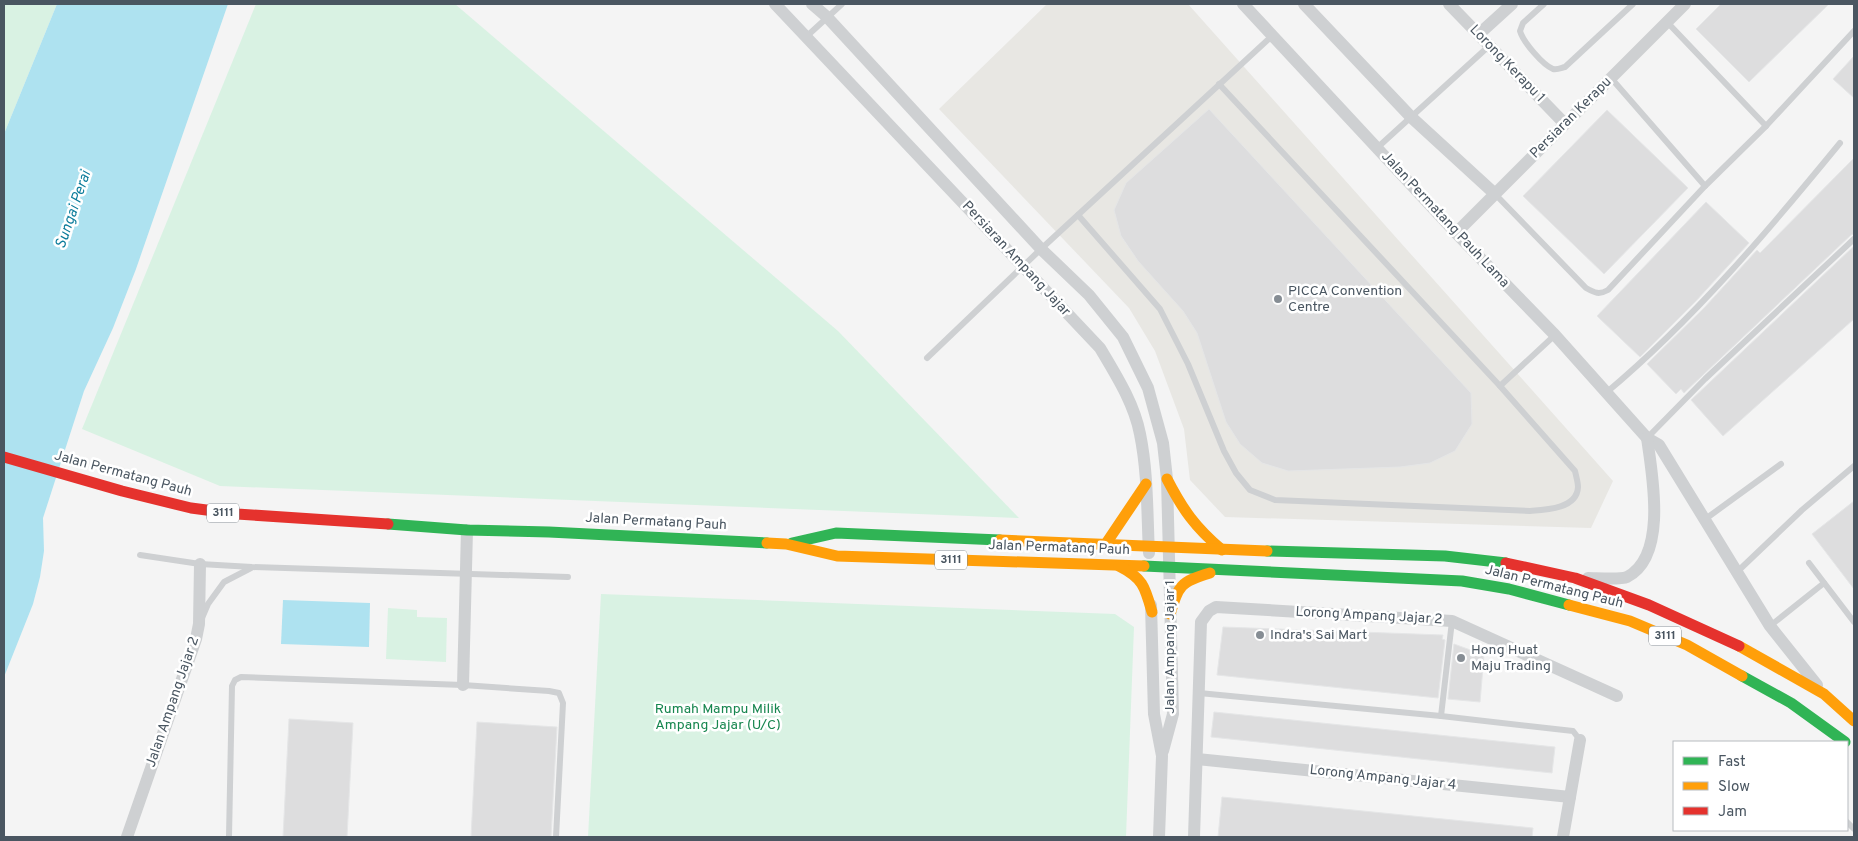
<svg xmlns="http://www.w3.org/2000/svg" width="1858" height="841" font-family="Overpass,sans-serif">
	<style>
		.commercial { fill: #e8e7e3 }
		.green { fill: #d9f2e3 }
		.water { fill: #aee2f0 }
		.building { fill: #ddddde; stroke: #e5e6e7 }
		.lines { fill: none; stroke-linecap: round; stroke-linejoin: round }
		.lane { stroke: #ced0d2; stroke-width: 6 }
		.street { stroke: #ced0d2; stroke-width: 12 }
		.fast { stroke: #30b455; stroke-width: 11 }
		.slow { stroke: #ff9f0a; stroke-width: 11 }
		.jam { stroke: #e5322d; stroke-width: 11 }
		.poi-dot { fill: #868d94; stroke: #fff; stroke-width: 2 }
		.labels { text-anchor: middle; dominant-baseline: central; stroke-width: 5; stroke-linejoin: round; paint-order: stroke }
		.shield { fill: #fff; stroke: #808990; stroke-width: 1 }
		.shield-label { font-size: 12px; font-weight: bold; fill: #4a5661 }
		.street-label { font-size: 14px; fill: #4a5661; stroke: #fff }
		.poi-label { font-size: 14px; fill: #4a5661; stroke: #fff; text-anchor: start }
		.park-label { font-size: 14px; fill: #17864f; stroke: #fff }
		.water-label { font-size: 15px; font-style: italic; fill: #0c7c9b; stroke: #fff }
	</style>
	<rect width="100%" height="100%" fill="#f4f4f4"/>
	<!-- commercial -->
	<polygon class="commercial" points="1047,4 1188,4 1613,481 1591,528 1225,517 1190,480 1184,429 1155,351 1129,308 939,109"/>
	<!-- green -->
	<g class="green">
		<polygon points="4,4 57,4 4,134"/>
		<polygon points="256,4 455,4 838,331 1019,518 220,486 82,429"/>
		<polygon points="601,594 1115,614 1134,627 1126,837 588,837"/>
		<polygon points="388,608 417,610 417,617 447,618 446,662 386,659"/>
	</g>
	<!-- water -->
	<g class="water">
		<polygon points="57,4 228,4 136,269 113,328 84,391 43,518 44,551 40,577 33,604 4,677 4,134"/>
		<polygon points="283,600 370,603 369,647 281,644"/>
	</g>
	<!-- building -->
	<g class="building">
		<polygon points="1721,4 1829,4 1749,82 1696,29"/>
		<polygon points="1854,56 1854,98 1833,79"/>
		<polygon points="1209,109 1471,393 1472,424 1455,451 1430,463 1400,467 1288,471 1262,463 1240,444 1226,422 1197,333 1183,311 1138,261 1121,236 1114,210 1126,183"/>
		<polygon points="1607,110 1688,188 1604,274 1523,196"/>
		<polygon points="1854,158 1854,234 1851,235 1684,393 1681,389 1676,394 1647,364 1704,308 1757,250 1760,253"/>
		<polygon points="1706,202 1749,243 1696,301 1640,357 1597,316"/>
		<polygon points="1854,246 1854,319 1723,436 1691,400"/>
		<polygon points="1854,501 1854,589 1812,534"/>
		<polygon points="1223,627 1443,635 1442,639 1445,640 1438,698 1217,675"/>
		<polygon points="1454,644 1484,655 1480,702 1448,699"/>
		<polygon points="1214,712 1555,747 1552,773 1211,737"/>
		<polygon points="289,719 353,723 347,837 283,837"/>
		<polygon points="477,722 557,727 551,837 471,837"/>
		<polygon points="1222,797 1533,828 1532,837 1218,837"/>
	</g>
	<g class="lines">
		<!-- lane -->
		<g class="lane">
			<path d="M1544,4L1523,23L1520,31C1523,42 1543,65 1553,69C1557,70 1561,68 1565,67L1633,4"/>
			<polyline points="1667,22 1766,126"/>
			<polyline points="807,36 842,4"/>
			<polyline points="1377,148 1489,46"/>
			<polyline points="1705,186 1766,126 1854,31"/>
			<path d="M1495,194L1586,288C1595,293 1599,295 1608,290L1705,186L1611,78"/>
			<path d="M1078,215L1160,309L1188,364L1224,451L1236,473L1250,490L1275,500L1530,511C1545,510 1577,509 1578,487C1578,482 1576,476 1575,471L1500,386L1219,84"/>
			<polyline points="927,358 1041,249 1272,36"/>
			<polyline points="1500,386 1555,335"/>
			<path d="M1607,392C1694,319 1768,231 1840,143"/>
			<polyline points="1647,438 1705,379 1854,239"/>
			<polyline points="1704,520 1781,464"/>
			<polyline points="140,555 200,564 252,567 568,577"/>
			<polyline points="1809,563 1854,622"/>
			<polyline points="1737,572 1802,510 1854,466"/>
			<polyline points="202,618 208,604 224,582 251,568"/>
			<polyline points="1770,626 1824,583"/>
			<polyline points="1199,693 1441,716 1573,731 1580,740"/>
			<polyline points="1441,716 1452,621"/>
			<polyline points="1847,822 1854,829"/>
			<polyline points="229,837 232,686 235,680 241,677 463,685 549,691 559,693 563,703 556,837"/>
		</g>
		<!-- street -->
		<g class="street">
			<path d="M775,4L1100,348C1116,375 1134,403 1140,434C1148,473 1147,514 1149,553"/>
			<polyline points="812,4 827,17 1041,249 1089,295 1123,337 1148,388 1163,443 1167,479 1173,714 1163,751"/>
			<polyline points="1243,4 1456,233 1555,335 1647,438 1659,445 1770,626 1817,685"/>
			<polyline points="1304,4 1411,117 1495,194"/>
			<polyline points="1449,4 1565,124"/>
			<polyline points="1479,34 1512,4"/>
			<polyline points="1456,233 1685,4"/>
			<path d="M1588,578C1596,578 1620,580 1627,577C1668,556 1652,474 1647,438"/>
			<polyline points="1151,605 1154,714 1162,756 1159,837"/>
			<polyline points="463,685 467,530"/>
			<polyline points="1197,759 1570,797"/>
			<polyline points="127,837 196,639 199,624 200,564"/>
			<polyline points="1194,837 1201,622 1209,611 1216,607 1452,621 1617,696"/>
			<polyline points="1563,837 1580,740"/>
		</g>
		<!-- fast -->
		<g class="fast">
			<polyline points="388,524 467,530 549,532 767,543"/>
			<polyline points="792,543 836,533 1000,540"/>
			<polyline points="1267,551 1445,556 1506,563"/>
			<polyline points="1144,566 1462,581 1509,589 1569,605"/>
			<polyline points="1742,676 1791,703 1845,742"/>
		</g>
		<!-- slow -->
		<g class="slow">
			<path d="M1167,479C1183,510 1195,527 1222,550"/>
			<polyline points="1000,540 1267,551"/>
			<polyline points="767,543 786,544 837,556 1144,566"/>
			<polyline points="1105,545 1146,484"/>
			<path d="M1119,566C1143,578 1145,587 1152,612"/>
			<polyline points="1569,605 1630,621 1687,645 1742,676"/>
			<path d="M1170,614C1179,585 1180,582 1210,573"/>
			<polyline points="1739,646 1824,694 1854,721"/>
		</g>
		<!-- jam -->
		<g class="jam">
			<polyline points="4,457 122,491 191,508 237,514 388,524"/>
			<polyline points="1506,563 1575,578 1649,605 1739,646"/>
		</g>
	</g>
	<!-- markers -->
	<g class="poi-dot">
		<circle cx="1278" cy="299" r="5"/>
		<circle cx="1260" cy="635" r="5"/>
		<circle cx="1461" cy="658" r="5"/>
	</g>
	<g class="labels">
		<!-- shield labels -->
		<g class="shield">
			<rect x="207" y="503.5" width="32" height="19" rx="4"/>
			<rect x="935" y="550.5" width="32" height="19" rx="4"/>
			<rect x="1649" y="626.5" width="32" height="19" rx="4"/>
		</g>
		<g class="shield-label">
			<text x="223" y="513">3111</text>
			<text x="951" y="560">3111</text>
			<text x="1665" y="636">3111</text>
		</g>
		<!-- street labels -->
		<g class="street-label">
			<text transform="translate(1507 64) rotate(46)">Lorong Kerapu 1</text>
			<text transform="translate(1571 118) rotate(-45)">Persiaran Kerapu</text>
			<text transform="translate(1445 220) rotate(47)">Jalan Permatang Pauh Lama</text>
			<text transform="translate(1016 259) rotate(47)">Persiaran Ampang Jajar</text>
			<text transform="translate(123 474) rotate(15)">Jalan Permatang Pauh</text>
			<text transform="translate(656 522) rotate(3)">Jalan Permatang Pauh</text>
			<text transform="translate(1059 548) rotate(2)">Jalan Permatang Pauh</text>
			<text transform="translate(1554 587) rotate(14)">Jalan Permatang Pauh</text>
			<text transform="translate(1369 616) rotate(3)">Lorong Ampang Jajar 2</text>
			<text transform="translate(1170 647) rotate(-90)">Jalan Ampang Jajar 1</text>
			<text transform="translate(173 702) rotate(-71)">Jalan Ampang Jajar 2</text>
			<text transform="translate(1383 778) rotate(6)">Lorong Ampang Jajar 4</text>
		</g>
		<!-- poi labels -->
		<g class="poi-label">
			<text x="1288" y="291">PICCA Convention<tspan x="1288" dy="16">Centre</tspan></text>
			<text x="1270" y="635">Indra's Sai Mart</text>
			<text x="1471" y="650">Hong Huat<tspan x="1471" dy="16">Maju Trading</tspan></text>
		</g>
		<!-- park labels -->
		<g class="park-label">
			<text x="718" y="709">Rumah Mampu Milik<tspan x="718" dy="16">Ampang Jajar (U/C)</tspan></text>
		</g>
		<!-- water labels -->
		<g class="water-label">
			<text transform="translate(74 210) rotate(-71)">Sungai Perai</text>
		</g>
	</g>
	<!-- border -->
	<rect width="1858" height="841" fill="none" stroke="#4a5661" stroke-width="10"/>
	<!-- legend -->
	<rect x="1673" y="741" width="175" height="90" fill="#ffffff" stroke="#b7bbc0"/>
	<rect x="1683" y="757" width="25" height="8" fill="#30b455" stroke="#b7bbc0"/>
	<text x="1718" y="766" font-size="15" fill="#4a5661">Fast</text>
	<rect x="1683" y="782" width="25" height="8" fill="#ff9f0a" stroke="#b7bbc0"/>
	<text x="1718" y="791" font-size="15" fill="#4a5661">Slow</text>
	<rect x="1683" y="807" width="25" height="8" fill="#e5322d" stroke="#b7bbc0"/>
	<text x="1718" y="816" font-size="15" fill="#4a5661">Jam</text>
</svg>
